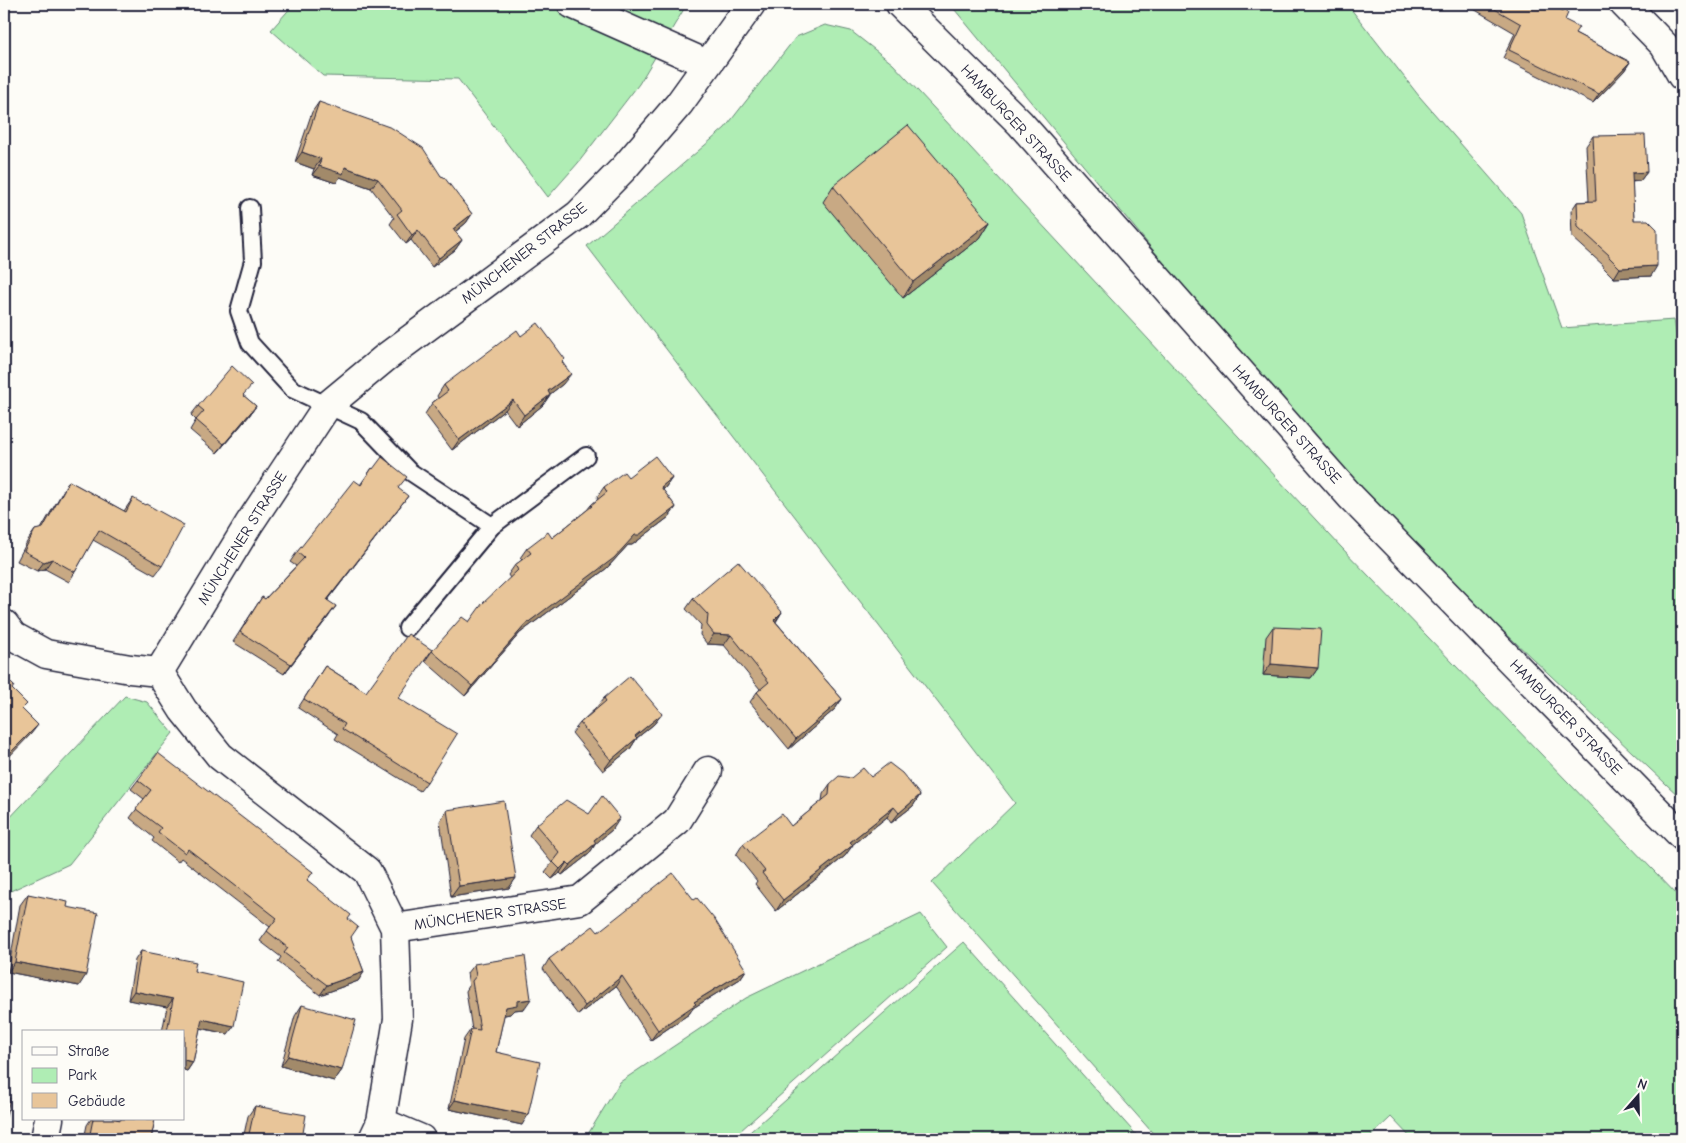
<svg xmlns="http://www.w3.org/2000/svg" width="1686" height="1143" font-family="'Comic Neue',sans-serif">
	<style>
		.green { fill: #afedb4; stroke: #688878 }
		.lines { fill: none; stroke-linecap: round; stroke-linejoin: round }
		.service-casing { stroke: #22223b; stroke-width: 20 }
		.minor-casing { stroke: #22223b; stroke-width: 31 }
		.secondary-casing { stroke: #22223b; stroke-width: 31 }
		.service { stroke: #fdfcf7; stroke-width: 16 }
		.minor { stroke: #fdfcf7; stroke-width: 28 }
		.secondary { stroke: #fdfcf7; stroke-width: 28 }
		.wall { fill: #c8a984; stroke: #22223b }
		.shaded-wall { fill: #a28a6b; stroke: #22223b }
		.building { fill: #e8c599; stroke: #22223b }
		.labels { text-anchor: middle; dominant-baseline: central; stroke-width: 4; stroke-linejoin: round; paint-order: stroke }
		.street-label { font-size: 15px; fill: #22223b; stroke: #fdfcf7 }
	</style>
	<rect width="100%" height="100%" fill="#fdfcf7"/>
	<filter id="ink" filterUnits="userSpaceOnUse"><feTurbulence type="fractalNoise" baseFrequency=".02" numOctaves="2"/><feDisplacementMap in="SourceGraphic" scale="10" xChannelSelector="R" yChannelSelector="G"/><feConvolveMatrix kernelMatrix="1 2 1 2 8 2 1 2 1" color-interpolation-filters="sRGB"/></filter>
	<g filter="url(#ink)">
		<!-- green -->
		<g class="green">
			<polygon points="294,4 687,4 639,84 578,163 548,197 458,79 323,76 271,30"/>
			<polygon points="950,4 1347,4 1419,96 1521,213 1562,328 1674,320 1682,368 1682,799 1433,565 1234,348"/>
			<polygon points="825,25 851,31 893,64 1341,547 1682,900 1682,1139 1412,1139 1391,1117 1368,1139 1158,1139 932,883 1015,803 587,246 725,128 796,37"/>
			<polygon points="125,696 147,702 173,733 69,864 4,894 4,824"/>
			<polygon points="921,914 947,947 731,1139 585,1139 620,1082 746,998"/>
			<polygon points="964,942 1140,1139 742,1139"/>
		</g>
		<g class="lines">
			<!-- service casing -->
			<g class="service-casing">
				<g id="service">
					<polyline points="250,208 253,261 239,311 250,343 292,389 361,421 409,471 492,526"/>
					<polyline points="407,628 492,526 586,456"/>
				</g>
			</g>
			<!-- minor casing -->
			<g class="minor-casing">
				<g id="minor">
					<polyline points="572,4 707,64"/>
					<polyline points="1624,4 1664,45 1682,76"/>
					<polyline points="4,624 13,636 46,654 130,669 159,672 183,710 220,756 367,871 395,928 398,1019 381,1122 373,1139"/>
					<polyline points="159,672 249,524 327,406 385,358 578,215 624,168 679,104 751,4"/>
					<polyline points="395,928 580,900 677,821 708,771"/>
					<polyline points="381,1122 421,1139"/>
					<polyline points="45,1139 49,1119"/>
				</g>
			</g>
			<!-- secondary casing -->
			<g class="secondary-casing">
				<polyline id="secondary" points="900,4 1020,123 1351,497 1682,836"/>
			</g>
			<!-- service -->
			<use href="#service" class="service"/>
			<!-- minor -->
			<use href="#minor" class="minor"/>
			<!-- secondary -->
			<use href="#secondary" class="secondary"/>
		</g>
		<!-- wall -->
		<g class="wall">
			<polygon points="1465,4 1549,4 1565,20 1575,33 1630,62 1624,71 1593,103 1503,58 1515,33"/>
			<polygon points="319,102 441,176 472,214 466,223 455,232 462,240 455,250 432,267 411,240 406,244 390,224 394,218 371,188 340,177 336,183 312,175 314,169 295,162 312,112"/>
			<polygon points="1593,136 1647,172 1640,181 1632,182 1634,220 1651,276 1614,278 1603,267 1603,265 1572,237 1571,211 1577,202 1589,201 1586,146"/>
			<polygon points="833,186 990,222 980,238 903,298 823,202"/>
			<polygon points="521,336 563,363 563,384 550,394 543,405 517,426 505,410 452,450 425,414 432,403 438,398 437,396 444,385"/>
			<polygon points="244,396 256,406 249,416 217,453 190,430 196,420 191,415 198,406"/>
			<polygon points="372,468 398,489 401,505 328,600 329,616 284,674 233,642 262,597 265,599 296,566 290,562 297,552 360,485"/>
			<polygon points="628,477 672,478 665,488 663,490 676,507 669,517 632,545 628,545 607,568 520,633 465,696 425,661 432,651 469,622 510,578 508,575 515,565 522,560 520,558 527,548 552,538 587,510 591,505 598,499 597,497 604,487"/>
			<polygon points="69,481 124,511 133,498 162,566 155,575 93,540 75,572 69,582 45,569 37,571 17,561 28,540 35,530 41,529 63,491"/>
			<polygon points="693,599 782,612 776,622 842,699 835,709 789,749 750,702 757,692 760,689 724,645 707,644 700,635 701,625 686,609"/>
			<polygon points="1273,627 1318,668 1311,678 1263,675 1266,637"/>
			<polygon points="325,666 366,692 398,698 427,782 420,791 335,739 338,734 298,708"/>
			<polygon points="604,698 662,714 654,724 637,738 630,749 603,771 572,733 580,723 596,708"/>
			<polygon points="871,777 920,795 913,806 891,823 887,817 852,845 845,856 776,911 755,884 757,881 736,855 743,844 791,826 822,801 823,794 830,784 851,778"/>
			<polygon points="138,780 313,872 307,880 348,920 351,938 364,972 358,981 320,995 278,962 281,957 260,941 270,927 181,858 178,862 152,841 154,838 130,818 144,799 131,789"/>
			<polygon points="447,810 516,878 509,888 451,897 440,821"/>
			<polygon points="536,825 613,829 596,843 589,854 562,875 560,873 552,879 545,872 552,863 529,835"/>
			<polygon points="28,894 67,907 79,986 8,972 20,905"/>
			<polygon points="598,932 746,970 740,979 693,1008 689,1014 651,1040 616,986 578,1015 543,969 549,959"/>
			<polygon points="141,951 194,971 228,1034 200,1028 193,1062 187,1071 184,1070 184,1032 162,1032 167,1007 128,1000 135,960"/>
			<polygon points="474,964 524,1009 514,1010 510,1014 504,1015 496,1052 522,1125 449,1109 464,1039 471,1029 472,1030 466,991 469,986 467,973"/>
			<polygon points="302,1005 342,1070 334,1081 281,1066 295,1016"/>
			<polygon points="255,1106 302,1139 243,1139 248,1116"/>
			<polygon points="91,1119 155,1119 151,1139 84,1139 87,1125"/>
		</g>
		<!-- shaded-wall -->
		<g class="shaded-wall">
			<polygon points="1630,62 1624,71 1593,103 1599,94"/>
			<polygon points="302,152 321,159 314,169 295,162"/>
			<polygon points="319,166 345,167 378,179 371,188 340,177 336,183 312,175"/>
			<polygon points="1647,172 1640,181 1625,182 1632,173"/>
			<polygon points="472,214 466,223 446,239 453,229"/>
			<polygon points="990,222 980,238 903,298 913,282"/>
			<polygon points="418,230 411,240 406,244 412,235"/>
			<polygon points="462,240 455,250 432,267 439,258"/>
			<polygon points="1657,266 1651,276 1614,278 1620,268"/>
			<polygon points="571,374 563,384 540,402 548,391"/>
			<polygon points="550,395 543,405 517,426 524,415"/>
			<polygon points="513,400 505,410 452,450 459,440"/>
			<polygon points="256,406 249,416 217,453 224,444"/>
			<polygon points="672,478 665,488 654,497 661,487"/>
			<polygon points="408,496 401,505 320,610 327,600"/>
			<polygon points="676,507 669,517 632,545 628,545 607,568 520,633 465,696 472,686 526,624 635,535"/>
			<polygon points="52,559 45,569 37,571 44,562"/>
			<polygon points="336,606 329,616 284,674 291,664"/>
			<polygon points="782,612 775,622 774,620"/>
			<polygon points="714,634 731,635 724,645 707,644"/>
			<polygon points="1271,664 1318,668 1311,678 1263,675"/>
			<polygon points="842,699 835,709 789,749 796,739"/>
			<polygon points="662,714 654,724 627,746 635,736"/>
			<polygon points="38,725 31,734 4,762 4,759"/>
			<polygon points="637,738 630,749 603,771 611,760"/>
			<polygon points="920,795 913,806 891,823 899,813"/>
			<polygon points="894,807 887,817 842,853 850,842"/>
			<polygon points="620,818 613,829 587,851 594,840"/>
			<polygon points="596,843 589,854 562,875 570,865"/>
			<polygon points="853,845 845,856 776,911 783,900"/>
			<polygon points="567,862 560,873 552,879 560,869"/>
			<polygon points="516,878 509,888 451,897 459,886"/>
			<polygon points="15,962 86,975 79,986 8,972"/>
			<polygon points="746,970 740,979 693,1008 689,1014 651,1040 658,1030 694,1002"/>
			<polygon points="364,972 358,981 320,995 327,985"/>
			<polygon points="622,976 616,986 578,1015 585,1006"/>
			<polygon points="134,991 173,999 167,1007 128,1000"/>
			<polygon points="531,999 524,1009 514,1010 510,1014 500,1016 506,1007 517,1001"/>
			<polygon points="202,1019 234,1026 228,1034 196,1027"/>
			<polygon points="288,1056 342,1070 334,1081 281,1066"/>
			<polygon points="184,1060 193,1062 187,1071 184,1070"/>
			<polygon points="455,1100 528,1115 522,1125 449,1109"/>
		</g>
		<!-- building -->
		<g class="building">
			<polygon points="1486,4 1549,4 1568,13 1565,20 1579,27 1575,33 1630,62 1599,94 1509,50 1521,24"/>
			<polygon points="319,102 392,128 423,148 441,176 444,177 472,214 453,229 462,240 439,258 418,230 412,235 397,214 402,210 378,179 345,167 343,174 319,166 321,159 302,152"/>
			<polygon points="908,125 990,222 913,282 833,186"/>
			<polygon points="1645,135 1647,172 1632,173 1634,220 1648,220 1657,229 1657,266 1620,268 1609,257 1609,255 1578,227 1577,202 1596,201 1593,136"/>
			<polygon points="538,323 565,359 562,362 571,374 548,391 550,395 524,415 513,400 459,440 432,403 448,391 444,385 460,373 517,330 521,336"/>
			<polygon points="232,366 252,385 243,395 256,406 224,444 196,420 204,411 198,406"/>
			<polygon points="655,456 672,478 661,487 676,507 639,535 635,535 614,558 526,624 472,686 432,651 462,617 469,622 482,604 518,570 515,565 531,553 527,548 548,532 552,538 592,506 591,505 607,492 604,487 624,472 628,477"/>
			<polygon points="382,457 407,477 398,488 408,496 327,600 336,606 291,664 240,632 262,597 265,599 304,558 297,552 354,480 361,485 372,468 373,469"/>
			<polygon points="69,481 126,512 133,498 145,505 146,504 184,525 162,566 99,530 75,572 52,559 44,562 24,551 35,530 43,528"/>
			<polygon points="738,561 782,612 774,620 842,699 796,739 757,692 769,682 731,635 714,634 707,625 708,615 693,599"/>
			<polygon points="1273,627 1321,629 1318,668 1271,664"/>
			<polygon points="408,634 432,650 398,698 457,734 427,782 342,729 345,724 304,699 325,666 366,692"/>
			<polygon points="4,676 14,686 12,689 27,704 22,709 38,725 4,759"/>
			<polygon points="630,676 662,714 635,736 637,738 611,760 580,723 606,701 604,698"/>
			<polygon points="158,753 313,872 307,880 351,915 348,919 358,927 351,937 364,972 327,985 284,953 288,948 267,931 277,918 188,849 185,853 158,832 161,828 136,809 151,790 138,780"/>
			<polygon points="889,763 902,773 920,795 899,813 894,807 850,842 853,845 783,900 762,873 765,871 743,844 782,814 791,826 829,795 830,784 839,776 851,778 863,768 871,777"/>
			<polygon points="602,796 620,818 594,840 596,843 570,865 567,862 560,869 553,862 560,853 536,825 566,800 589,814"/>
			<polygon points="504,801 516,878 459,886 447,810"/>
			<polygon points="673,873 694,900 697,898 715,920 746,970 694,1002 696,1004 658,1030 622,976 585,1006 549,959 593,926 598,932"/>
			<polygon points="28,894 68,902 67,907 98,913 86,975 15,962"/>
			<polygon points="141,951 196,962 194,971 243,982 234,1026 202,1019 193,1062 184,1060 184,1032 167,1032 173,999 134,991"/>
			<polygon points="525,956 531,999 517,1001 517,1005 506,1007 496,1052 540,1062 528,1115 455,1100 471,1029 480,1030 472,981 476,976 474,964"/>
			<polygon points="302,1005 356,1020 342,1070 288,1056"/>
			<polygon points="4,1097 10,1098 4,1125"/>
			<polygon points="255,1106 306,1115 302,1139 248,1139"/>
			<polygon points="93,1119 115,1119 121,1120 121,1119 155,1119 151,1139 89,1139"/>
		</g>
	</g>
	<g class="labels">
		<!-- street labels -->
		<g class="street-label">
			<text transform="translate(1016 123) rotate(47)">HAMBURGER STRASSE</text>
			<text transform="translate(524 253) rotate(-38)">MÜNCHENER STRASSE</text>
			<text transform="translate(1287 424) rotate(48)">HAMBURGER STRASSE</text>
			<text transform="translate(242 538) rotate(-58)">MÜNCHENER STRASSE</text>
			<text transform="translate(1566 717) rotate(46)">HAMBURGER STRASSE</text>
			<text transform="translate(490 914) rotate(-8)">MÜNCHENER STRASSE</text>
		</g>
	</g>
	<!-- margin -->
	<rect width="1686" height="1143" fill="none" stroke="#fdfcf7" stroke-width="20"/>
	<rect x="10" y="10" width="1666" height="1123" fill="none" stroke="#22223b" stroke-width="2" filter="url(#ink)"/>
	<!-- legend -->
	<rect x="22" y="1030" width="162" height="90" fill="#fdfcf7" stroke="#a5a5ac"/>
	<rect x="32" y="1047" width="25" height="8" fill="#fdfcf7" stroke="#a5a5ac"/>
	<text x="68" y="1056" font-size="15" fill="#22223b">Straße</text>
	<rect x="32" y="1068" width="25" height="15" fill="#afedb4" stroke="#a5a5ac"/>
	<text x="68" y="1080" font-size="15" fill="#22223b">Park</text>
	<rect x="32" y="1093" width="25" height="15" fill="#e8c599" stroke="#a5a5ac"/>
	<text x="68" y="1106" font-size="15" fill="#22223b">Gebäude</text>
	<!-- north arrow -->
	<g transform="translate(1638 1096) rotate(20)" stroke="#fdfcf7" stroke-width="4" paint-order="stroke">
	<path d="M0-4L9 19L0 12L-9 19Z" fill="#22223b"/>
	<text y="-8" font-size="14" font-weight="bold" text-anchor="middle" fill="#22223b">N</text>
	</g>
</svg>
